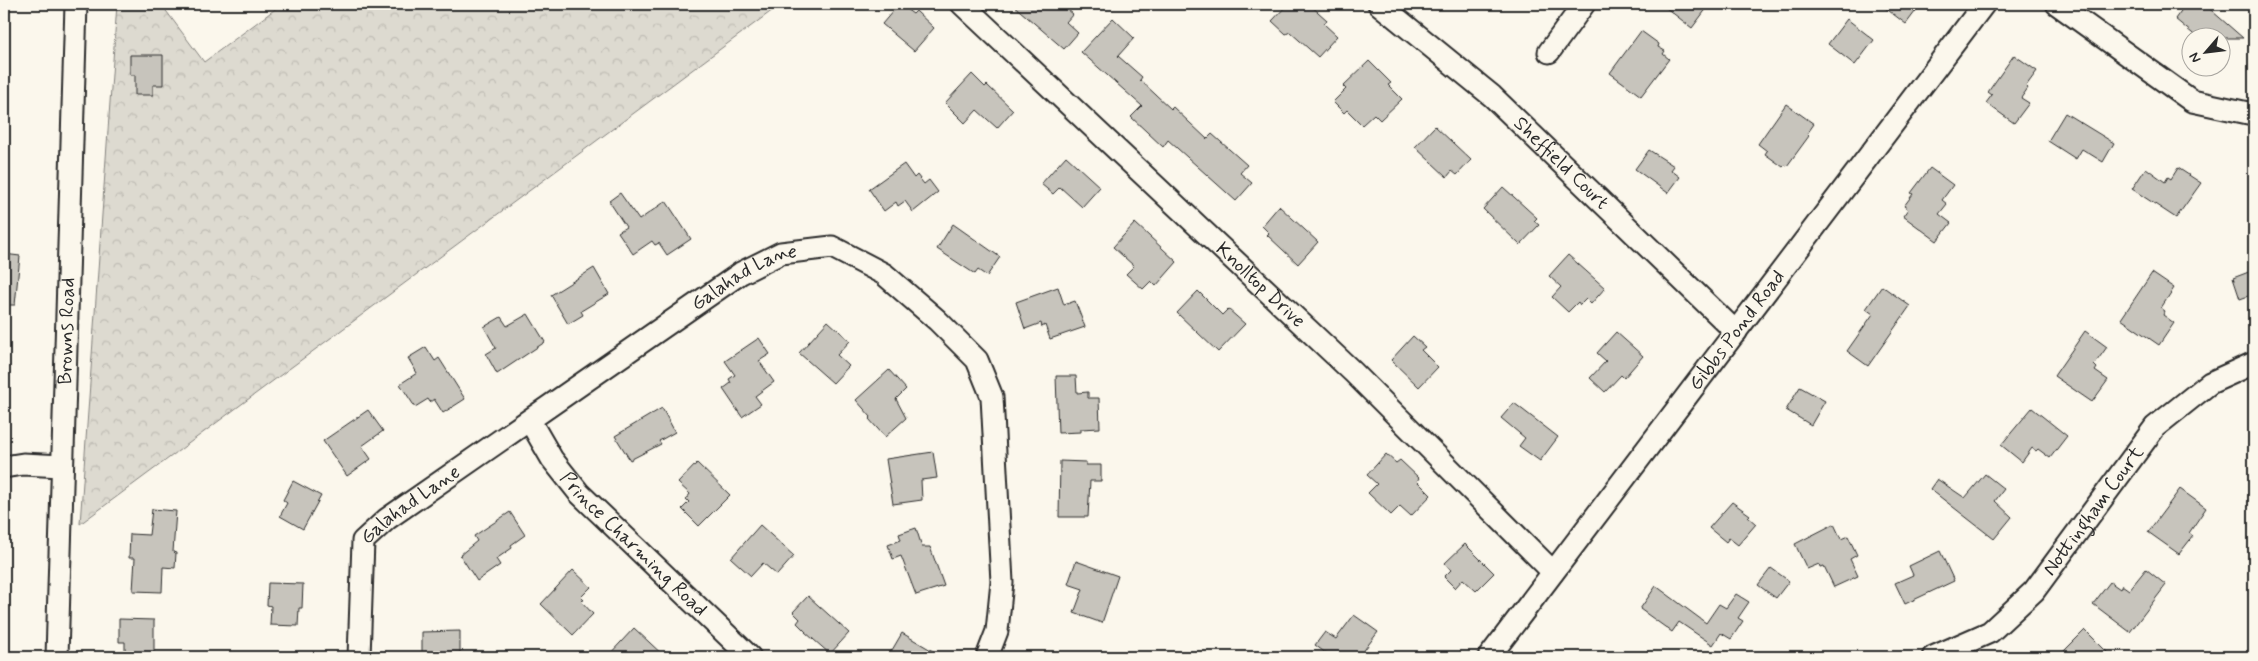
<svg xmlns="http://www.w3.org/2000/svg" width="2258" height="661" font-family="Mynerve,sans-serif">
	<style>
		.forest { fill: url(#forest-crowns); stroke: #84827e }
		.building { fill: #c7c4bc; stroke: #2b2b2b }
		.lines { fill: none; stroke-linecap: round; stroke-linejoin: round }
		.minor-casing { stroke: #2b2b2b; stroke-width: 25 }
		.minor { stroke: #fbf7ec; stroke-width: 21 }
		.labels { text-anchor: middle; dominant-baseline: central; stroke-width: 4.5; stroke-linejoin: round; paint-order: stroke }
		.street-label { font-size: 20px; fill: #2b2b2b; stroke: #fbf7ec }
	</style>
	<defs>
		<pattern id="forest-crowns" width="20" height="18" patternUnits="userSpaceOnUse" patternTransform="scale(1.25)"><rect width="20" height="18" fill="#dddad0"/><path d="M2 6a3 3 0 1 1 6 0M12 15a3 3 0 1 1 6 0" fill="none" stroke="#bebbb3"/></pattern>
	</defs>
	<rect width="100%" height="100%" fill="#fbf7ec"/>
	<filter id="ink" filterUnits="userSpaceOnUse"><feTurbulence type="fractalNoise" baseFrequency=".02" numOctaves="2"/><feDisplacementMap in="SourceGraphic" scale="10" xChannelSelector="R" yChannelSelector="G"/><feConvolveMatrix kernelMatrix="1 2 1 2 8 2 1 2 1" color-interpolation-filters="sRGB"/></filter>
	<g filter="url(#ink)">
		<!-- forest -->
		<polygon class="forest" points="117,4 161,4 204,62 282,4 781,4 80,524"/>
		<!-- building -->
		<g class="building">
			<polygon points="899,4 913,14 916,11 934,28 914,51 882,24"/>
			<polygon points="1012,4 1061,4 1073,14 1066,22 1078,33 1064,49"/>
			<polygon points="1288,4 1309,4 1327,20 1324,24 1337,36 1318,57 1290,32 1286,34 1272,21"/>
			<polygon points="1661,4 1710,4 1692,28"/>
			<polygon points="1880,4 1921,4 1906,24"/>
			<polygon points="2186,4 2204,4 2243,38 2198,38 2175,19"/>
			<polygon points="1113,18 1134,38 1118,56 1142,77 1140,80 1171,109 1173,107 1207,139 1212,134 1247,165 1240,173 1252,183 1236,201 1168,140 1163,147 1131,117 1142,106 1081,52"/>
			<polygon points="1847,19 1874,40 1855,65 1828,44"/>
			<polygon points="1641,31 1659,44 1658,47 1665,51 1663,54 1669,59 1641,96 1610,73"/>
			<polygon points="130,55 163,55 163,85 153,85 153,95 135,95 135,75 130,75"/>
			<polygon points="2014,55 2037,71 2026,86 2028,88 2021,98 2029,103 2014,123 1986,103 1992,95 1988,92"/>
			<polygon points="1369,61 1391,83 1388,85 1402,99 1380,120 1374,114 1362,125 1347,110 1344,113 1333,102 1346,89 1343,86"/>
			<polygon points="972,74 985,87 987,85 1013,110 997,128 977,110 965,123 945,103"/>
			<polygon points="1786,104 1814,124 1807,134 1809,136 1787,166 1785,165 1783,167 1765,154 1767,151 1758,144"/>
			<polygon points="2065,113 2114,143 2103,162 2082,149 2076,159 2048,141"/>
			<polygon points="1435,126 1471,160 1457,175 1452,171 1447,177 1415,147"/>
			<polygon points="1649,150 1674,166 1671,170 1680,177 1668,193 1635,169"/>
			<polygon points="1066,156 1100,187 1082,207 1060,187 1053,194 1041,184"/>
			<polygon points="904,164 914,178 917,175 924,184 929,180 938,192 913,212 905,201 898,206 896,202 884,211 869,189"/>
			<polygon points="1930,168 1953,185 1942,200 1947,204 1939,214 1951,223 1937,241 1903,216 1908,209 1904,206 1913,194 1911,193"/>
			<polygon points="2146,168 2165,182 2168,177 2171,179 2178,168 2201,183 2176,218 2132,189"/>
			<polygon points="1503,187 1537,218 1534,221 1539,225 1520,245 1483,209"/>
			<polygon points="620,193 639,220 666,201 691,239 667,255 659,243 655,245 652,241 633,254 618,232 626,227 609,201"/>
			<polygon points="1279,206 1318,242 1298,264 1267,235 1269,233 1262,226"/>
			<polygon points="1135,223 1177,262 1156,286 1151,281 1143,289 1126,274 1134,266 1113,247"/>
			<polygon points="953,224 1000,257 987,276 978,270 975,274 937,249"/>
			<polygon points="4,254 20,256 15,305 4,305"/>
			<polygon points="1568,255 1605,288 1591,304 1586,299 1580,305 1578,302 1568,312 1552,297 1561,287 1549,276"/>
			<polygon points="594,268 609,294 581,311 583,315 568,324 551,295"/>
			<polygon points="2254,270 2254,294 2240,299 2233,278"/>
			<polygon points="2152,273 2174,288 2161,308 2165,311 2163,315 2174,323 2159,345 2121,319"/>
			<polygon points="1882,286 1910,306 1868,366 1847,351 1873,314 1866,309"/>
			<polygon points="1058,287 1064,305 1075,301 1085,327 1050,339 1045,325 1042,327 1041,323 1025,329 1016,302"/>
			<polygon points="1198,291 1222,315 1228,309 1245,324 1218,352 1177,313"/>
			<polygon points="528,314 545,342 497,374 486,354 496,348 484,327 501,317 507,326"/>
			<polygon points="828,321 850,341 837,355 849,366 833,383 799,353"/>
			<polygon points="2085,331 2107,347 2094,365 2097,368 2095,371 2108,380 2092,402 2054,376"/>
			<polygon points="1616,332 1643,356 1624,378 1621,375 1605,392 1590,378 1606,361 1597,353"/>
			<polygon points="1413,336 1425,347 1421,350 1438,367 1419,387 1391,360"/>
			<polygon points="759,338 770,354 759,361 774,382 755,396 761,404 742,417 723,389 731,383 729,379 735,375 725,361"/>
			<polygon points="426,347 435,361 439,358 465,399 443,413 434,399 430,402 428,399 415,407 400,384 417,373 408,358"/>
			<polygon points="889,370 906,389 896,399 906,418 885,437 869,419 871,417 856,400"/>
			<polygon points="1056,376 1076,376 1077,393 1088,392 1088,398 1099,398 1100,428 1081,429 1081,432 1058,433"/>
			<polygon points="1800,387 1825,401 1811,425 1786,410"/>
			<polygon points="1514,403 1558,437 1540,461 1519,446 1525,438 1501,418"/>
			<polygon points="662,408 675,432 659,441 661,444 630,460 615,436"/>
			<polygon points="2032,408 2067,436 2050,458 2038,449 2036,451 2032,448 2022,462 2001,445"/>
			<polygon points="368,410 383,431 362,446 371,459 347,476 323,441"/>
			<polygon points="933,452 937,478 921,480 922,500 893,504 886,459"/>
			<polygon points="1386,454 1396,463 1400,460 1419,478 1417,481 1431,495 1411,516 1400,506 1391,515 1368,493 1377,484 1367,475"/>
			<polygon points="1060,461 1086,462 1086,465 1101,465 1101,481 1090,481 1088,517 1059,517"/>
			<polygon points="697,463 730,495 699,526 682,509 689,502 686,499 690,494 678,483"/>
			<polygon points="1985,474 2004,489 1995,501 2012,517 1994,539 1930,489 1937,479 1965,498"/>
			<polygon points="293,481 321,496 303,529 280,516 287,503 283,500"/>
			<polygon points="2180,489 2206,508 2189,533 2193,536 2179,554 2148,532"/>
			<polygon points="1732,502 1750,515 1748,517 1756,524 1738,545 1729,538 1726,542 1709,528"/>
			<polygon points="152,509 176,511 173,552 176,553 175,568 163,567 162,592 133,591 135,558 129,558 130,534 149,535"/>
			<polygon points="510,512 525,535 511,545 512,548 496,559 500,565 477,581 460,555 477,541 474,536"/>
			<polygon points="1834,524 1841,539 1848,536 1857,555 1850,559 1858,576 1834,587 1824,566 1820,567 1819,564 1807,569 1795,544"/>
			<polygon points="760,525 794,556 777,575 763,563 751,576 731,558"/>
			<polygon points="916,528 922,547 930,547 944,586 916,595 901,556 893,559 888,545 901,540 899,534"/>
			<polygon points="1465,544 1494,573 1476,591 1463,579 1455,588 1444,577 1451,570 1445,563"/>
			<polygon points="1940,551 1954,581 1905,604 1895,583 1913,575 1909,566"/>
			<polygon points="1076,561 1118,576 1102,623 1074,613 1083,589 1068,584"/>
			<polygon points="1771,568 1789,581 1776,598 1758,585"/>
			<polygon points="2146,569 2166,585 2130,632 2093,604 2110,582 2120,589 2122,585 2129,590"/>
			<polygon points="573,570 591,587 581,597 584,600 581,601 593,614 573,635 541,604"/>
			<polygon points="268,583 303,584 302,608 299,608 298,626 270,625 271,606 267,605"/>
			<polygon points="1656,586 1706,623 1719,604 1726,608 1736,594 1749,602 1738,618 1743,621 1731,639 1721,633 1713,645 1679,622 1672,632 1640,609"/>
			<polygon points="808,596 849,633 830,654 805,632 806,632 797,623 800,619 793,612"/>
			<polygon points="1354,615 1378,632 1359,657 1331,657 1315,645 1325,632 1336,639"/>
			<polygon points="119,619 154,620 154,657 125,657 125,642 119,642"/>
			<polygon points="634,628 665,657 607,657"/>
			<polygon points="2085,630 2112,657 2058,657"/>
			<polygon points="460,631 460,653 455,653 455,657 422,656 422,632"/>
			<polygon points="902,633 943,657 888,657"/>
		</g>
		<g class="lines">
			<!-- minor casing -->
			<g class="minor-casing">
				<g id="minor">
					<path id="s1" d="M962,4L1353,372L1553,572"/>
					<path id="s2" d="M1379,4L1492,96L1736,332"/>
					<polyline points="2057,4 2192,101 2248,113 2254,111"/>
					<polyline points="1549,52 1584,4"/>
					<path id="s3" d="M530,421L552,459L579,493L750,657"/>
					<polyline points="4,467 23,464 62,466"/>
					<path id="s4" d="M57,657L76,4"/>
					<path id="s5" d="M359,657L363,541L387,519L741,273L781,253L832,247L884,274L937,320L977,360L992,397L1002,582L997,631L987,657"/>
					<path id="s6" d="M1489,657L1984,4"/>
					<path id="s7" d="M1933,657L1990,632L2034,591L2155,427L2210,383L2254,363"/>
				</g>
			</g>
			<!-- minor -->
			<use href="#minor" class="minor"/>
		</g>
	</g>
	<g class="labels">
		<!-- street labels -->
		<g class="street-label">
			<text stroke="none"><textPath href="#s2" startOffset="242">Sheffield Court</textPath></text>
			<text stroke="none"><textPath href="#s5" startOffset="581">Galahad Lane</textPath></text>
			<text stroke="none"><textPath href="#s1" startOffset="410">Knolltop Drive</textPath></text>
			<text stroke="none"><textPath href="#s4" startOffset="326">Browns Road</textPath></text>
			<text stroke="none"><textPath href="#s6" startOffset="410">Gibbs Pond Road</textPath></text>
			<text stroke="none"><textPath href="#s5" startOffset="176">Galahad Lane</textPath></text>
			<text stroke="none"><textPath href="#s7" startOffset="222">Nottingham Court</textPath></text>
			<text stroke="none"><textPath href="#s3" startOffset="162">Prince Charming Road</textPath></text>
		</g>
	</g>
	<!-- margin -->
	<rect width="2258" height="661" fill="none" stroke="#fbf7ec" stroke-width="20"/>
	<rect x="10" y="10" width="2238" height="641" fill="none" stroke="#2b2b2b" stroke-width="2" filter="url(#ink)"/>
	<!-- north arrow -->
	<g transform="translate(2206 52) rotate(242)"><circle r="24" fill="#fbf7ec" stroke="#a8a59f"/>
	<path d="M0-4L9 19L0 12L-9 19Z" fill="#2b2b2b"/>
	<text y="-8" font-size="14" font-weight="bold" text-anchor="middle" fill="#2b2b2b">N</text>
	</g>
</svg>
